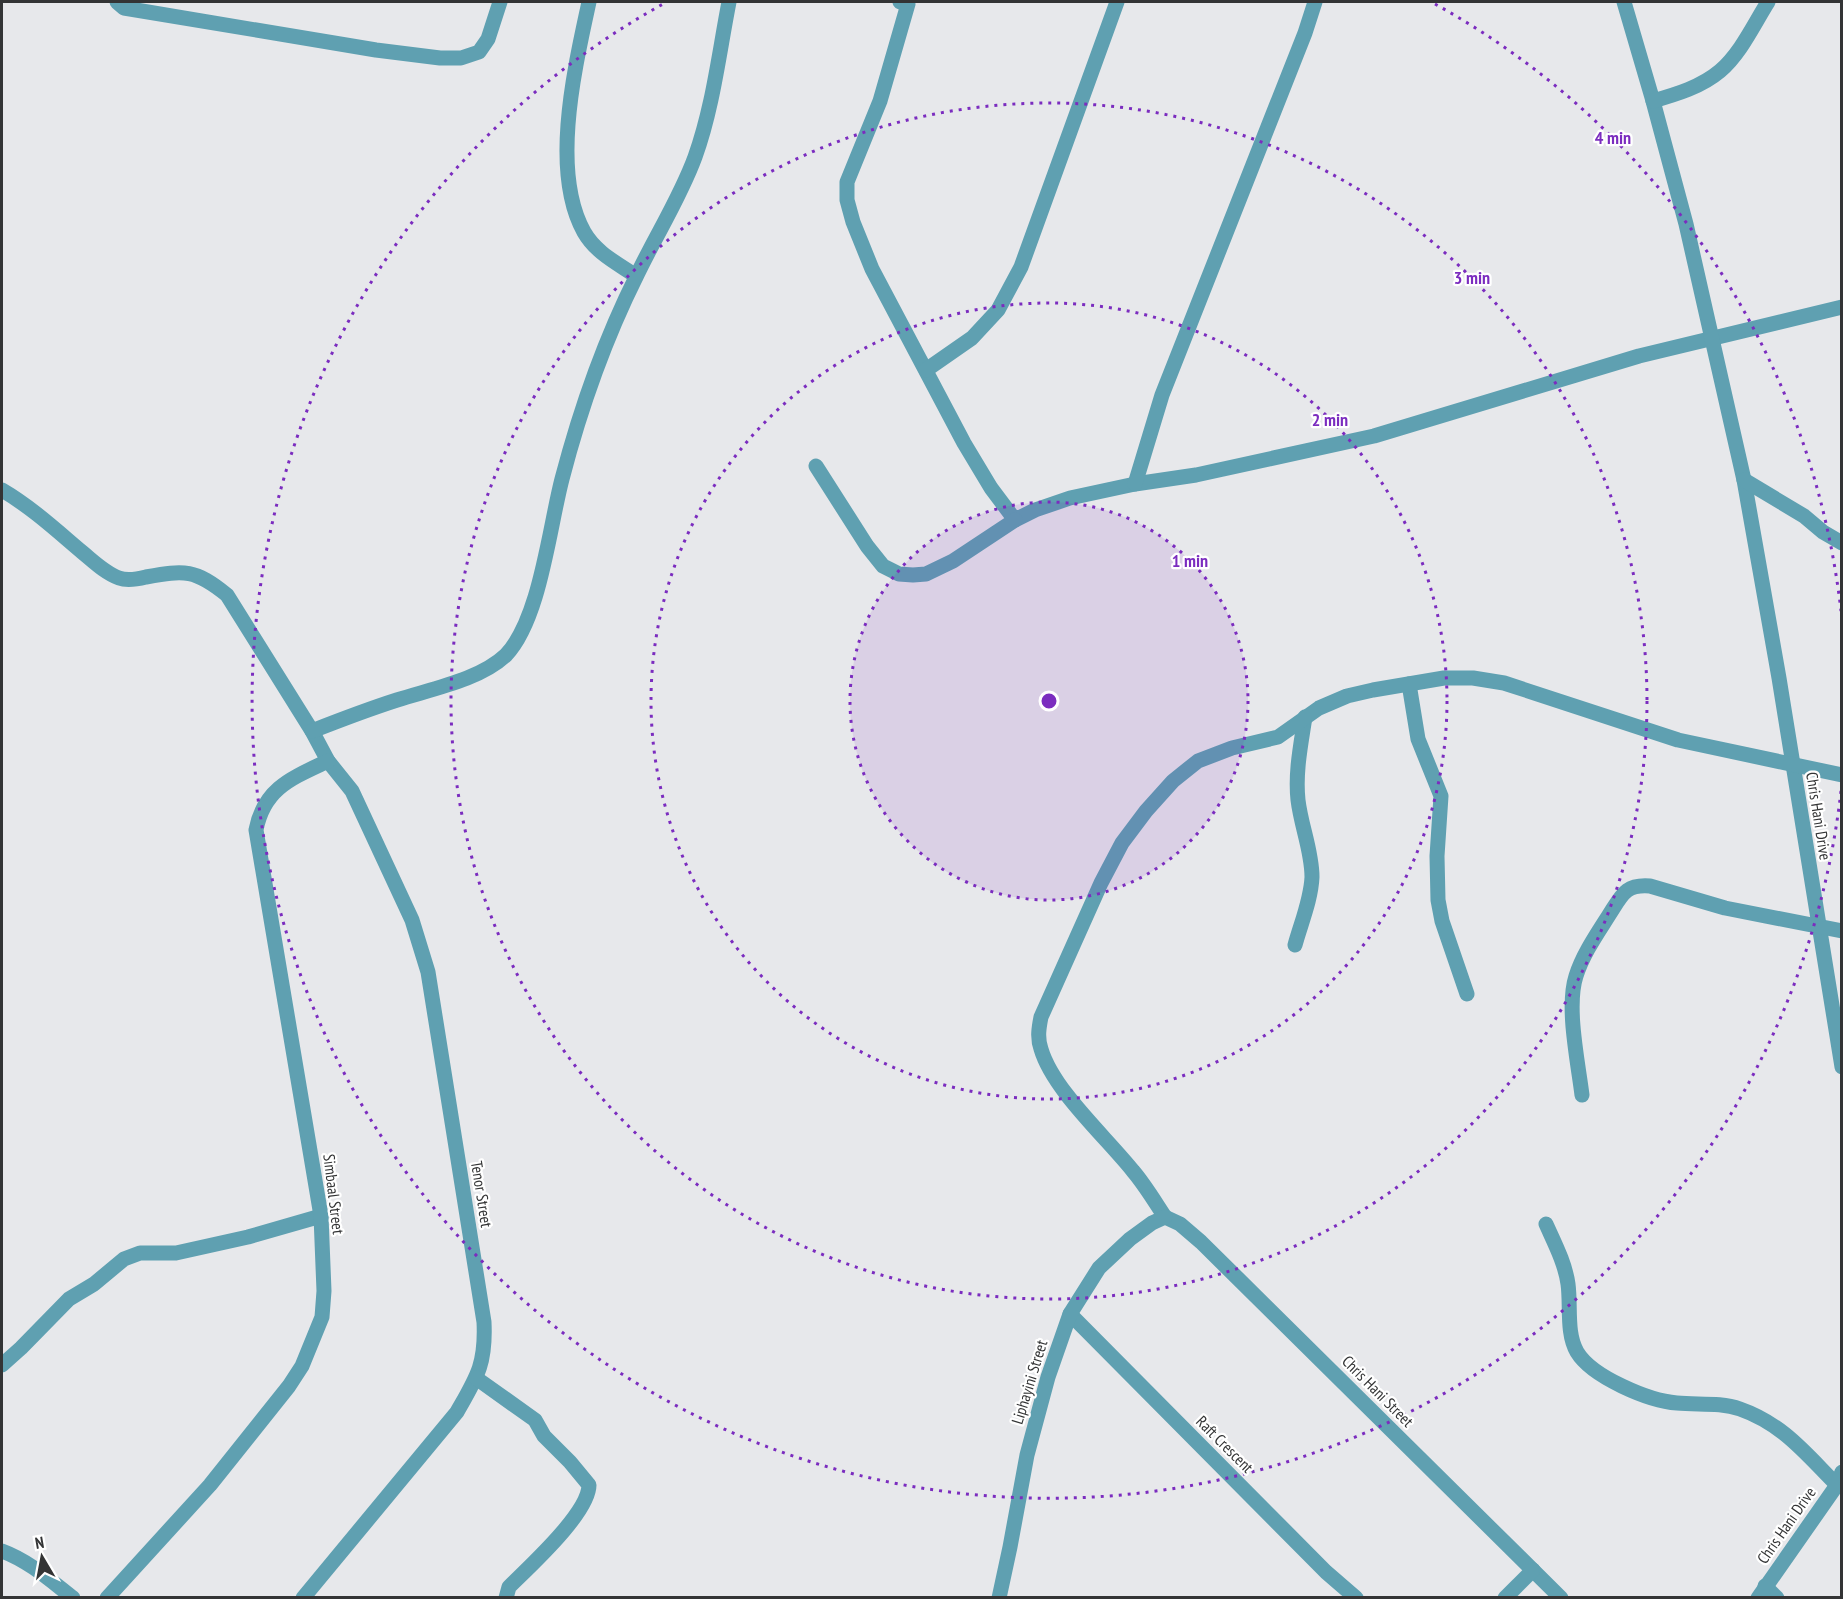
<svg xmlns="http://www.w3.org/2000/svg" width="1843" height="1599" font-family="'PT Sans Narrow',sans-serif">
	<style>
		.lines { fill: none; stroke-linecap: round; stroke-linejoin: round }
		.minor { stroke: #5fa0b1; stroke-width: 15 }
		.ring { fill: none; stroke: #7b2cbf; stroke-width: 3; stroke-dasharray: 3 6 }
		.labels { text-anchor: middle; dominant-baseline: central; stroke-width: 4.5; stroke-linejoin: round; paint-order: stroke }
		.street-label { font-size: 16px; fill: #333435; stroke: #fff }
		.centre { fill: #7b2cbf; stroke: #fff; stroke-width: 3 }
		.ring-label { font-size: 18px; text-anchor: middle; font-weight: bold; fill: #7b2cbf; stroke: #fff; stroke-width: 4.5; stroke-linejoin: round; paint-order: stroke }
	</style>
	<rect width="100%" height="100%" fill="#e7e8eb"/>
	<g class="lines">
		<!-- minor -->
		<g class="minor">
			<polyline points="117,2 124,8 376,50 440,58 461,58 479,52 488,39 500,2"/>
			<path d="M589,2C575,67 550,171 584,232C596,253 617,263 636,276"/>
			<polyline points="900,2 908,4 880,101 847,182 847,200 853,222 872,269 964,443 991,488 1015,520 1035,510 1070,498 1135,484 1196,475 1374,436 1639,356 1842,307"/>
			<polyline points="1624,2 1653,101 1686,224 1744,480 1779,678 1842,1067"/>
			<path d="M1653,101C1677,94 1701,87 1720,71C1741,53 1754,24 1768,2"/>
			<polyline points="926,370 972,338 998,310 1021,267 1117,2"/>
			<polyline points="816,466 867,546 883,566 899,574 913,575 926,574 953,561 1015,520"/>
			<polyline points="1744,480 1804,516 1823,532 1842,543"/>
			<polyline points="1135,484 1162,395 1305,33 1315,2"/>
			<path d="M2,490C31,507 56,530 82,552C93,561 105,573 119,578C127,581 138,579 146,577C185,570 195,569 227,595L312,731L328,761L352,791L412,920L428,972L484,1322C486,1364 477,1377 457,1412L303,1598"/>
			<polyline points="1409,684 1418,739 1441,796 1437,856 1438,900 1442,921 1467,994"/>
			<path d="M312,731C340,720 369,709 397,700C431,689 480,680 506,655C540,619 549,529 562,479C580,410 605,339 637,275C656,235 680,198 695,157C713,107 719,53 729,2"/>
			<path d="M1295,945C1301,923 1311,900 1312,877C1312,851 1301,826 1298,800C1295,772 1301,744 1305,717"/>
			<path d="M1582,1095C1578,1062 1566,1007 1576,976C1583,954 1597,934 1609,915C1622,895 1625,884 1650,886L1725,908L1842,931"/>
			<path d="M1165,1217C1155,1202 1145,1185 1133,1171C1106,1137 1053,1090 1041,1049C1037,1038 1039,1027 1041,1017L1101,883L1122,843L1146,811L1173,781L1198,761L1232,748L1278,737L1319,708L1347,696L1373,690L1444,678H1473L1504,683L1678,740L1842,775"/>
			<polyline points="1165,1217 1180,1224 1201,1242 1561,1598"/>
			<path d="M1546,1224C1555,1244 1565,1263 1568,1284C1571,1306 1566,1333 1577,1352C1592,1377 1649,1401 1677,1403C1698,1405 1720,1402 1740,1409C1783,1424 1806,1454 1837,1485"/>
			<polyline points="1070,1314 1326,1572 1356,1598"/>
			<polyline points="2,1365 21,1348 69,1299 94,1284 124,1259 140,1253 176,1253 248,1237 321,1216"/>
			<path d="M476,1378L535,1420L544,1436L570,1462L589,1485C589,1513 529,1567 509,1587L506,1598"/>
			<path d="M2,1551C29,1561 50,1580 73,1598"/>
			<polyline points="1765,1586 1777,1598"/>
			<path d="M107,1598L210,1485L289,1386L302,1366L322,1317L324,1291L321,1216L256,830C264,788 292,778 328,761"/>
			<polyline points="999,1598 1010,1547 1027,1455 1048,1377 1070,1314 1099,1268 1130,1239 1152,1223 1165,1217"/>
			<polyline points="1505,1598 1533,1570"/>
			<polyline points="1758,1598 1837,1485 1842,1472"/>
		</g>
	</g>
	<!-- distance rings -->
	<circle cx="1049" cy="701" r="199" fill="#7b2cbf" fill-opacity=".12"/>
	<g class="ring">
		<circle cx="1049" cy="701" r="199"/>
		<circle cx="1049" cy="701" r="398"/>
		<circle cx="1049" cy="701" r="598"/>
		<path d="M1841 791A797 797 0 1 1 663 4M1435 4A797 797 0 0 1 1841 611"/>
	</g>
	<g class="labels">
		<!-- street labels -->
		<g class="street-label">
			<text transform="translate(1819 816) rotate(81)">Chris Hani Drive</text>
			<text transform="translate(334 1194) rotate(83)">Simbaal Street</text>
			<text transform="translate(482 1194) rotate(81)">Tenor Street</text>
			<text transform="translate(1029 1382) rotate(-73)">Liphayini Street</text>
			<text transform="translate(1378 1391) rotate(45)">Chris Hani Street</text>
			<text transform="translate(1225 1444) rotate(45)">Raft Crescent</text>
			<text transform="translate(1786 1525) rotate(-55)">Chris Hani Drive</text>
		</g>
	</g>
	<circle cx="1049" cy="701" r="9" class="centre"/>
	<g class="ring-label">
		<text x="1613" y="144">4 min</text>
		<text x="1472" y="284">3 min</text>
		<text x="1330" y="426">2 min</text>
		<text x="1190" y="567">1 min</text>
	</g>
	<!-- border -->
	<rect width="1843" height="1599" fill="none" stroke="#333435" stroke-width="6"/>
	<!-- north arrow -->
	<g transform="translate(42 1557) rotate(350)" stroke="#ffffff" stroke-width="4.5" paint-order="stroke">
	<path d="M0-4.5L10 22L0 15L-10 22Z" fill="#333435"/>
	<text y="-9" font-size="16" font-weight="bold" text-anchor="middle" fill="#333435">N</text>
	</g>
</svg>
